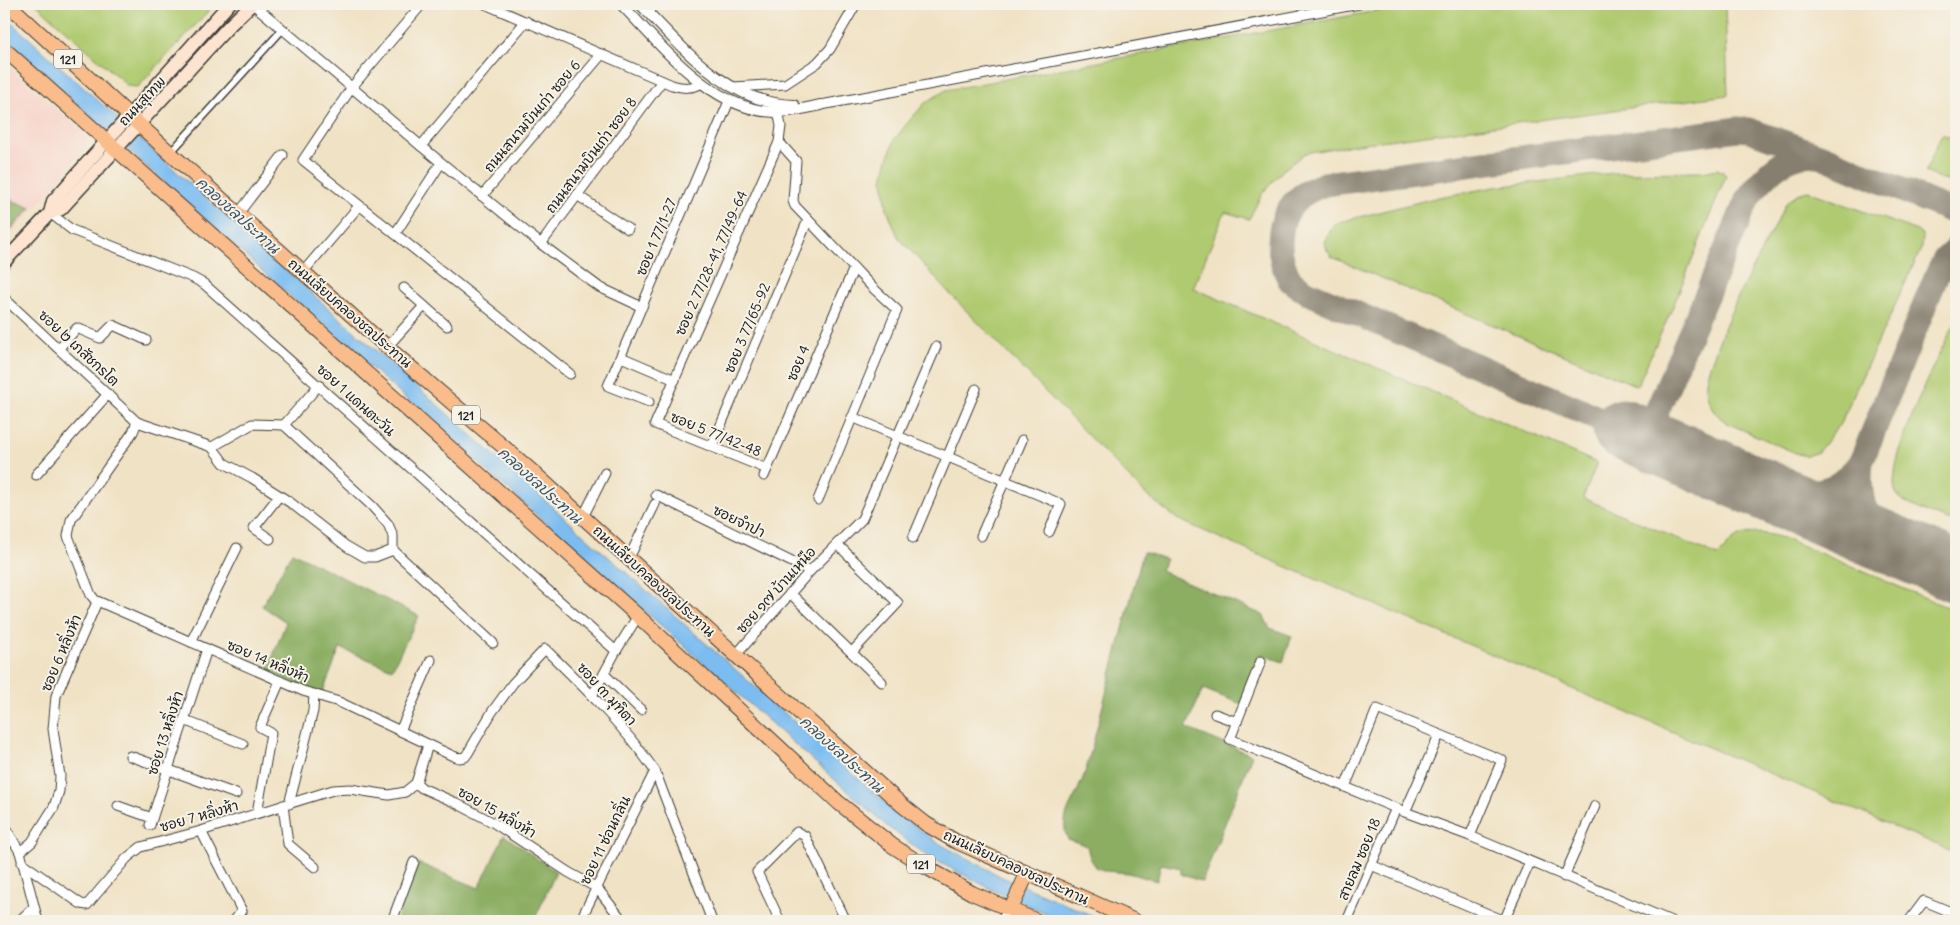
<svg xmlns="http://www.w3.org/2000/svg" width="1960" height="925" font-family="Delius,'Playpen Sans Thai',sans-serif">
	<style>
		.built { fill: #f7d1c8 }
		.green { fill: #afca70; stroke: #667346 }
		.forest { fill: #8bae62; stroke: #54653f }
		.water { fill: #7cbdf1; stroke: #4c6c86 }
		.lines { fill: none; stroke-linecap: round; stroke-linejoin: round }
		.taxiway { stroke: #867f70; stroke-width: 25 }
		.runway { stroke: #867f70; stroke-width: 61 }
		.pedestrian-casing { stroke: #3c3a35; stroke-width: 9 }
		.minor-casing { stroke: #3c3a35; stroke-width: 11 }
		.tertiary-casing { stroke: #3c3a35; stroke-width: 12 }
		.secondary-casing { stroke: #3c3a35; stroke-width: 15 }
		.primary-casing { stroke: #3c3a35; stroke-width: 16 }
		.pedestrian { stroke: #fff; stroke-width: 6 }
		.minor { stroke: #fff; stroke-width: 9 }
		.tertiary { stroke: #fff; stroke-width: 10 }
		.secondary { stroke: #fde4d0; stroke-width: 12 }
		.primary { stroke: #f9bc8a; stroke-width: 14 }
		.labels { text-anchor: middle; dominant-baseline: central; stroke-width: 4; stroke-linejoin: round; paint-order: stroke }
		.shield { fill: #f7f3e8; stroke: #5e5c59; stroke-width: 1 }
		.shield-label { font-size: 12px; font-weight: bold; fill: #1c1c1c }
		.street-label { font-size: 14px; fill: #1c1c1c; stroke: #f7f3e8 }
		.water-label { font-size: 15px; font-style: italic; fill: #3e5467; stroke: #f7f3e8 }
	</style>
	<rect width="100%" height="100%" fill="#f7f3e8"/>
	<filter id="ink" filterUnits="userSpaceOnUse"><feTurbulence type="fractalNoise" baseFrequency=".02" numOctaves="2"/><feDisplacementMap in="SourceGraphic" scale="10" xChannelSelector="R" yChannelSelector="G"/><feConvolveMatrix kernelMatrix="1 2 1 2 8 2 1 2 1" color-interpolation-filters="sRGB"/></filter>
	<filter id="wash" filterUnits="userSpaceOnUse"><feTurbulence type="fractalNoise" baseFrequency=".0096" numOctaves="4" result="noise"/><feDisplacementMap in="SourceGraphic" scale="20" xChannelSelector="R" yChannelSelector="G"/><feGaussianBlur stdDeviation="1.12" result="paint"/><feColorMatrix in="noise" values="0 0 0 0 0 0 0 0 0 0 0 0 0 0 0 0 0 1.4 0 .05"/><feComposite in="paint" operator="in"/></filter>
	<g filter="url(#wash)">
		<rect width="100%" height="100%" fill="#f0e2c4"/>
		<!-- built -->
		<polygon class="built" points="4,62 85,134 87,146 39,204 4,242"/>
		<!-- green -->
		<g class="green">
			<polygon points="36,4 215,4 138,87 128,86"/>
			<path d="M1414,4H1725L1728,95L1358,144L1305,153L1282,171L1262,194L1249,219L1225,212L1193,288L1597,463L1583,498L1718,556C1723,551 1728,544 1734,539C1748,528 1774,535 1789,540L1956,611V853L1238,546L1177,519L1145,494L952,296L898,237L887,209L883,180L887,162L894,140L909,121L925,103L946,90Z"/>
			<polygon points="1942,134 1956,140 1956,185 1925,172"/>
			<polygon points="1717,169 1723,172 1726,176 1672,309 1637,386 1332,257 1327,250 1325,242 1333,226 1339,222 1439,197 1495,187 1614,173 1703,172"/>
			<path d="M1808,191L1917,231L1923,236L1922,247L1840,424L1818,452L1806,456L1798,454L1727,423C1715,415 1707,403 1706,388C1705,377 1710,366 1714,355C1732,302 1761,252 1787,202L1797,194Z"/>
			<path d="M1956,322V523C1942,517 1902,506 1896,493C1883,467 1940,348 1956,322Z"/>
		</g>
		<!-- forest -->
		<g class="forest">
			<polygon points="4,197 31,208 4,237"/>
			<polygon points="292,552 419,616 392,669 340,648 322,694 267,672 286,622 262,606"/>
			<path d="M1143,552L1166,559L1161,571L1263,615L1270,628L1292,636L1283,662L1260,654L1241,704L1203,689L1186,728L1252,755L1202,882L1181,874V868L1161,864L1157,881L1128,873L1106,871L1096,867L1090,858L1087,846L1068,839C1058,819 1073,803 1080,785C1083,779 1085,772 1087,766Z"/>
			<polygon points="504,835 556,872 534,921 396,921 418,863 479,888"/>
		</g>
		<!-- water -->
		<polygon class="water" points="4,16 299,282 898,814 938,843 1002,877 1105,921 1064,921 995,891 929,857 888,827 288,294 4,38"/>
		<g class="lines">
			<!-- taxiway -->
			<g class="taxiway">
				<path d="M1623,429L1309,293C1304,290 1294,285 1290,280C1277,257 1276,226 1292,205C1301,194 1312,189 1325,184L1738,129L1749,130L1822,156L1956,213"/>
				<path d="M1645,439L1748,198C1764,176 1786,151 1817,155"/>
				<path d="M1762,489C1785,493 1813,496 1835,486C1845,481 1854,470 1861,462"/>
				<path d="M1911,552C1871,526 1856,513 1861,462L1936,277L1945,259L1956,249"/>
			</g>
			<!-- runway -->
			<polyline class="runway" points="1623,429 1956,572"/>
		</g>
	</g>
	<g filter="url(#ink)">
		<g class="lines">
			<!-- pedestrian casing -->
			<g class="pedestrian-casing">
				<polyline id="pedestrian" points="170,153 283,29"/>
			</g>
			<!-- minor casing -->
			<g class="minor-casing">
				<g id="minor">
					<polyline points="253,4 421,146 541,244 599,287 642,307"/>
					<polyline points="422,4 352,87 303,160 570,374"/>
					<path d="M485,4L672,85C683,88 692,89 702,83"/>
					<polyline points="649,13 654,4"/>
					<polyline points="734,87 785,84 817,63 830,49 856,4"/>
					<polyline points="821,105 1359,4"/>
					<polyline points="779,142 796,161 793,201 795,206 873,288 897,310 818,500"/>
					<polyline points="421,146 526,21"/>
					<polyline points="577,195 628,229"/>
					<polyline points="482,196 602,54"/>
					<polyline points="50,213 72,230 193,278 204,284 616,651"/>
					<polyline points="238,214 283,155"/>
					<polyline points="395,234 441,163"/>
					<polyline points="541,244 662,81"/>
					<polyline points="303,272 359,206"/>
					<polyline points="404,288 447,326"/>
					<path d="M4,298L137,422L133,432L71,520L68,536L91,595L95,600L303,691L339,702L453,756L459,758L465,757L468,753L492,712L513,683L545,649C584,687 624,726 655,771L712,921"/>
					<polyline points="387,347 424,306"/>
					<polyline points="59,348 77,328 100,338 113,325 146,340"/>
					<polyline points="621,357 675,380"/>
					<polyline points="649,402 608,386 730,99"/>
					<polyline points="852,417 1061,504 1049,532"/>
					<polyline points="137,422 212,447 224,463 252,478 291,503 346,546 365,557 375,557 393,550"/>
					<polyline points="284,425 319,385"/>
					<polyline points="712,446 808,220"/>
					<polyline points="212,447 252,424 284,425 372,506 388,524 393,536 393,550"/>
					<polyline points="767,469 655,424 779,142 781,126 778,111"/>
					<polyline points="36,475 108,394"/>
					<polyline points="764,476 854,268"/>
					<polyline points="656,495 810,571"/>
					<polyline points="583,517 605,473"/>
					<polyline points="981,536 1022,440"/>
					<polyline points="913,538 976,389"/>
					<polyline points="270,539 254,528 279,496"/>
					<polyline points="837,544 898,603 852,652"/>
					<polyline points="393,550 493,643"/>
					<polyline points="629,558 655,504"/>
					<polyline points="790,593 882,682"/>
					<polyline points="191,642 237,548"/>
					<polyline points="735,656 810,571 862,519 936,347"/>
					<polyline points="1261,661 1230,739 1405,812 1470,836 1671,921"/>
					<polyline points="604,674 641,710"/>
					<polyline points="592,696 616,651 638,616"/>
					<polyline points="1215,714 1237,722"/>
					<polyline points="184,720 243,744"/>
					<polyline points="400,731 431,660"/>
					<polyline points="428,745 416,783 422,788 454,802 494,823 568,872 597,888 623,921"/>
					<polyline points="130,756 236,794"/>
					<polyline points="1345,787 1377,709 1502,760 1470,836"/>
					<polyline points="289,804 313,711 314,694"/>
					<polyline points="283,805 288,844 315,867"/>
					<polyline points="118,806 152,818"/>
					<polyline points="1405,812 1439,735"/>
					<polyline points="257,813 271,733 260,727 280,681"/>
					<polyline points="4,825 20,852 38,921"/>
					<polyline points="150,825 207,649"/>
					<polyline points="201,831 242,911 234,921"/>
					<polyline points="20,852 32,842 54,807 59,791 60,776 53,729 56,696 97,602"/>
					<polyline points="22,863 81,904 87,905 127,858 141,847 201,831 333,790 350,789 389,795 405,792 416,783"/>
					<polyline points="1371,865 1505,921"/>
					<polyline points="1564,877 1595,806"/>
					<polyline points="19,921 34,907"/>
					<polyline points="392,921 414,862"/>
					<polyline points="580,921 655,771"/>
					<polyline points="780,921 757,872 797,832 805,836 846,921"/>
					<polyline points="1000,921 1011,909"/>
					<polyline points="1347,921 1396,808"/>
					<polyline points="1504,921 1530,862"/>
					<polyline points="1909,921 1924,901 1956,914"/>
				</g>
			</g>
			<!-- tertiary casing -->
			<g class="tertiary-casing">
				<g id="tertiary">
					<path d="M621,4C661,45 712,111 775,112C791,112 806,108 821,105"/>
					<path d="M640,4C682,47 728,104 794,105"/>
				</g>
			</g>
			<!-- secondary casing -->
			<g class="secondary-casing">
				<g id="secondary">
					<polyline points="50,213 61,209 230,25 252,4"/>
					<polyline points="4,262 50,213 53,201 229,4"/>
				</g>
			</g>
			<!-- primary casing -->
			<g class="primary-casing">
				<g id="primary">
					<polyline points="8,4 170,153 387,347 534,473 902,805 926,824 955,841 1135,921"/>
					<polyline points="4,49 638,616 839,803 893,846 924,866 972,893 1037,921"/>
					<polyline points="1011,909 1027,874"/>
				</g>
			</g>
			<!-- pedestrian -->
			<use href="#pedestrian" class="pedestrian"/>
			<!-- minor -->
			<use href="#minor" class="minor"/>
			<!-- tertiary -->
			<use href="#tertiary" class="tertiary"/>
			<!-- secondary -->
			<use href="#secondary" class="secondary"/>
			<!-- primary -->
			<use href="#primary" class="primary"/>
		</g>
	</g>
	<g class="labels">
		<!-- shield labels -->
		<g class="shield">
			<rect x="54" y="49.5" width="28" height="19" rx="4"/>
			<rect x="452" y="405.5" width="28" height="19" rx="4"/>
			<rect x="907" y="854.5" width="28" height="19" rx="4"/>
		</g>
		<g class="shield-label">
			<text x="68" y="59">121</text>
			<text x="466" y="415">121</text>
			<text x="921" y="864">121</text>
		</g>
		<!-- street labels -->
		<g class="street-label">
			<text transform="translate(142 101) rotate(-47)">ถนนสุเทพ</text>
			<text transform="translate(532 116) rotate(-50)">ถนนสนามบินเก่า ซอย 6</text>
			<text transform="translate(591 155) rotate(-53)">ถนนสนามบินเก่า ซอย 8</text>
			<text transform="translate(656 237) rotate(-67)">ซอย 1 77/1-27</text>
			<text transform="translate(711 263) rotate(-66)">ซอย 2 77/28-41, 77/49-64</text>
			<text transform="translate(350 313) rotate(41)">ถนนเลียบคลองชลประทาน</text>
			<text transform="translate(747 328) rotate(-67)">ซอย 3 77/65-92</text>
			<text transform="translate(79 348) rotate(43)">ซอย ๒ เภสัชกรโต</text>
			<text transform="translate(798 363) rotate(-67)">ซอย 4</text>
			<text transform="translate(356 400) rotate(42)">ซอย 1 แดนตะวัน</text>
			<text transform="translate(716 434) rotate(22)">ซอย 5 77/42-48</text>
			<text transform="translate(739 521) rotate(26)">ซอยจำปา</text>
			<text transform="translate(654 581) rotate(42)">ถนนเลียบคลองชลประทาน</text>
			<text transform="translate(776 590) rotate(-48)">ซอย ๑๗ บ้านเหนือ</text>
			<text transform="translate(61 653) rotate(-67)">ซอย 6 หลิ่งห้า</text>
			<text transform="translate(268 661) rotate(23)">ซอย 14 หลิ่งห้า</text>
			<text transform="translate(607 694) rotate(47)">ซอย ๓ มุทิตา</text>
			<text transform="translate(165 733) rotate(-72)">ซอย 13 หลิ่งห้า</text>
			<text transform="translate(497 812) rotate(30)">ซอย 15 หลิ่งห้า</text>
			<text transform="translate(199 816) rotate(-16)">ซอย 7 หลิ่งห้า</text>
			<text transform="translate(605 840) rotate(-64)">ซอย 11 ซ่อนกลิ่น</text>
			<text transform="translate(1359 859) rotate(-67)">สายลม ซอย 18</text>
			<text transform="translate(1016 867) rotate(25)">ถนนเลียบคลองชลประทาน</text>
		</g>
		<!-- water labels -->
		<g class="water-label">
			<text transform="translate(238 215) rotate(42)">คลองชลประทาน</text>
			<text transform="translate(540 485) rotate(42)">คลองชลประทาน</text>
			<text transform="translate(842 754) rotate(42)">คลองชลประทาน</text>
		</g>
	</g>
	<!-- margin -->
	<rect width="1960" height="925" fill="none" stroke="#f7f3e8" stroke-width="20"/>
</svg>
